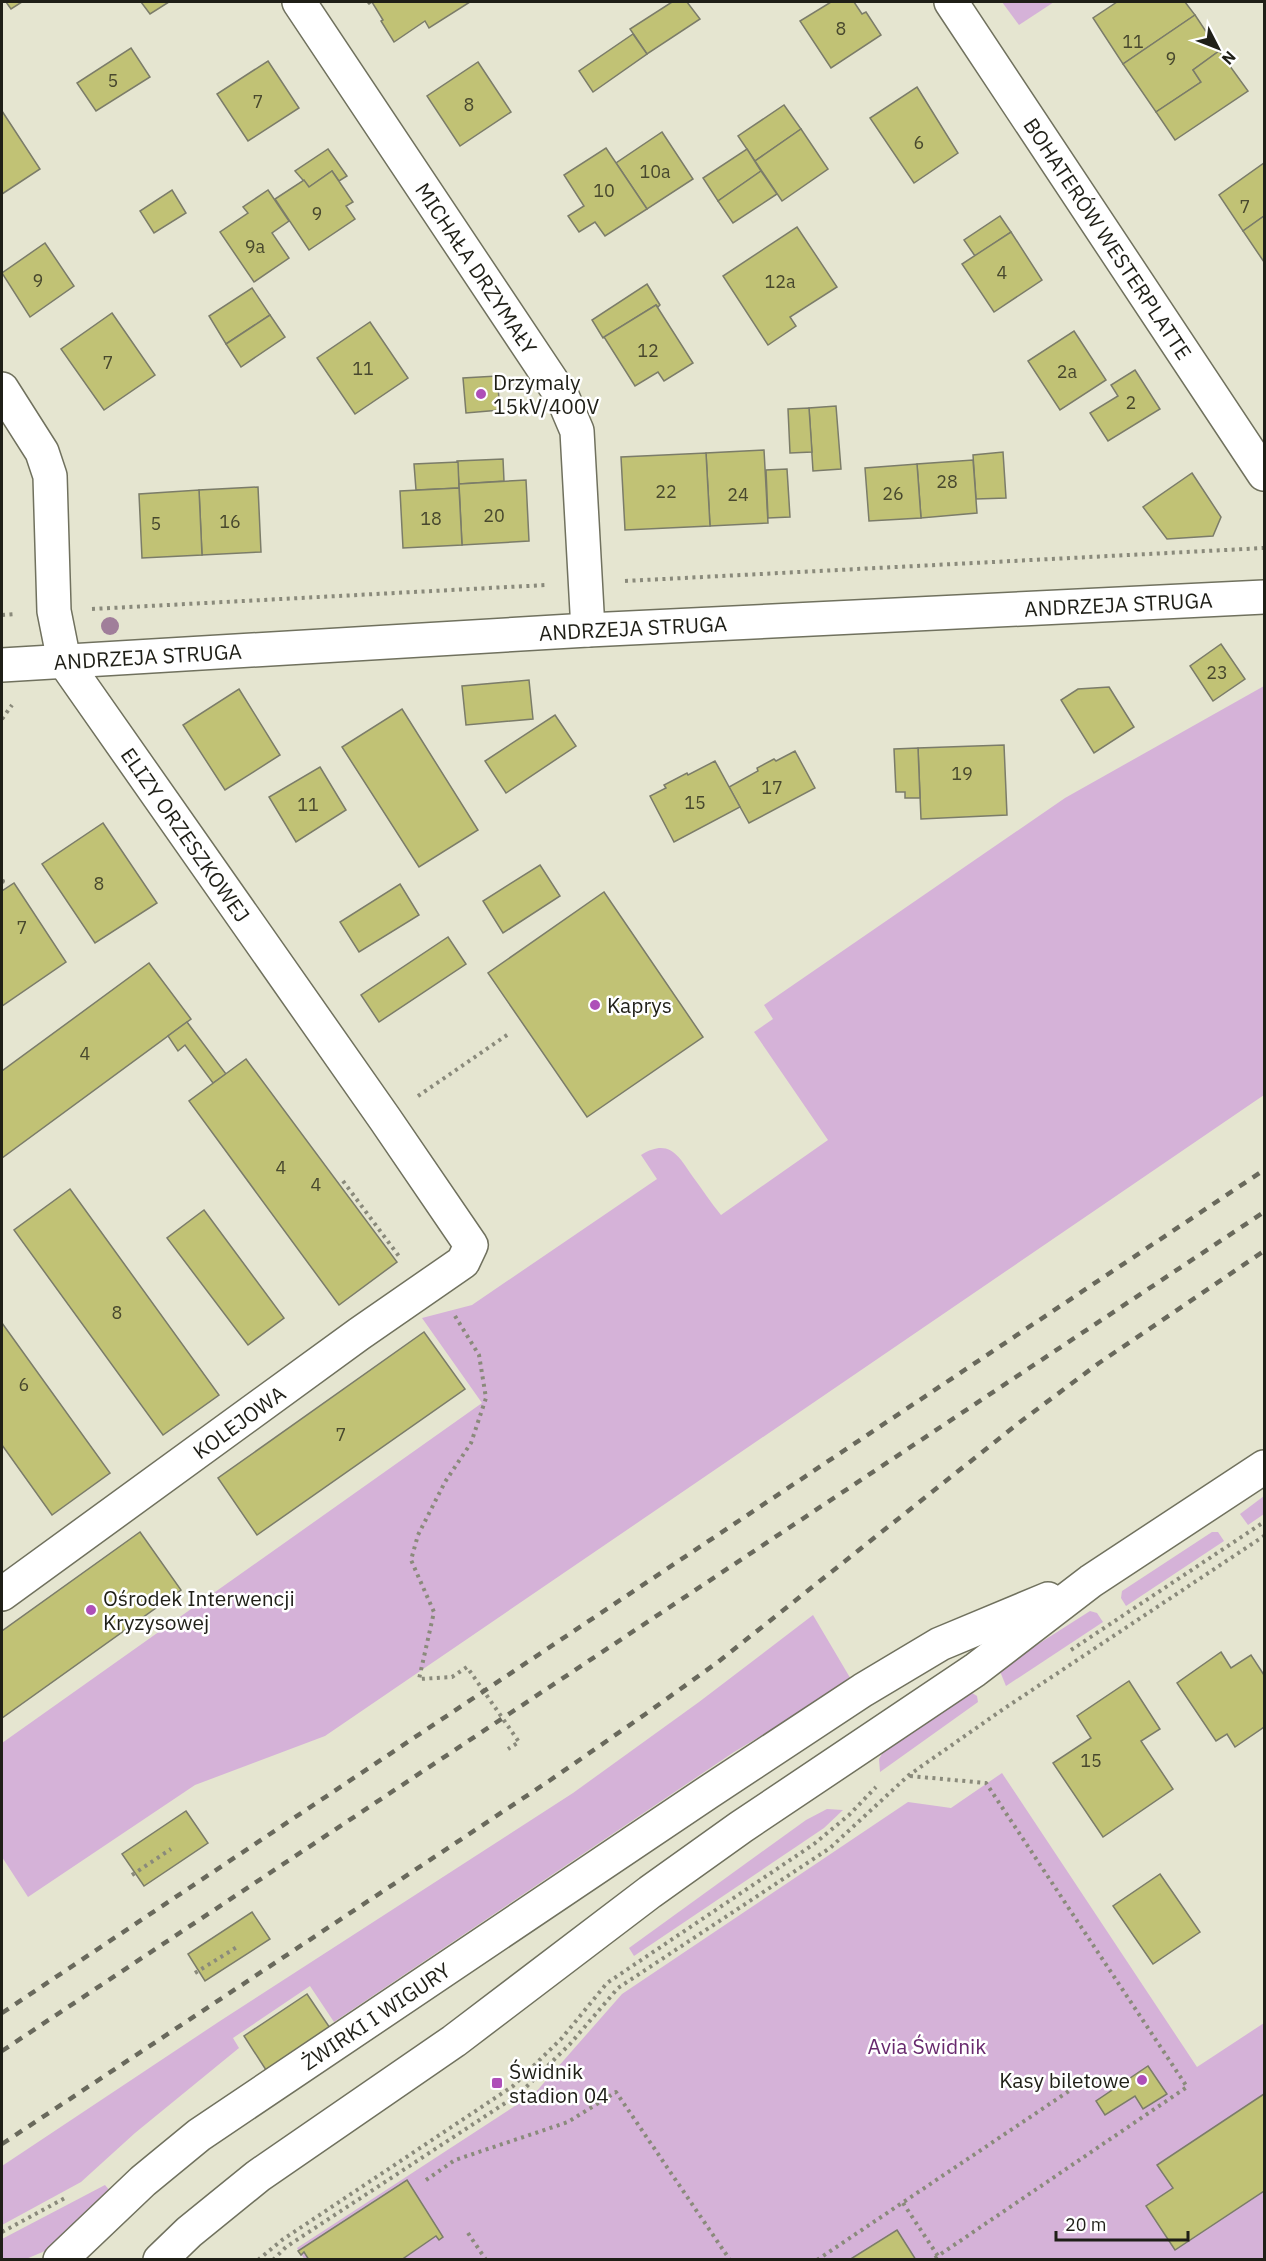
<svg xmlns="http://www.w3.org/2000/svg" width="1266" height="2261" font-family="'IBM Plex Sans',sans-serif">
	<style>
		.green { fill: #d5b2d8 }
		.building { fill: #c1c275; stroke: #7b7c69; stroke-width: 1.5 }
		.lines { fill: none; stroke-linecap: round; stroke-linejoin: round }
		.minor-casing { stroke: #70715e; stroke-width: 36 }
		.secondary-casing { stroke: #70715e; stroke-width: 36 }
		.path { stroke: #8a8a7b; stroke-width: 4; stroke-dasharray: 3 4.5; stroke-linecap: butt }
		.minor { stroke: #fff; stroke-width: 33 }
		.secondary { stroke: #fff; stroke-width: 33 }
		.rail { stroke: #69695c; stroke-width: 4.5; stroke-dasharray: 8 8; stroke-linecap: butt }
		.tree { fill: #a07e9a }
		.poi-dot { fill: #ae4fb8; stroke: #fff; stroke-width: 2 }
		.labels { text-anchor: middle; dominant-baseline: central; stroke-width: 5; stroke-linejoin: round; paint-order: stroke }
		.number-label { font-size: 18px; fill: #48482e }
		.street-label { font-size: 21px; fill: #1f1f17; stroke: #fff }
		.poi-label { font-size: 21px; fill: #1f1f17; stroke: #fff; text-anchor: start }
		.park-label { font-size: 21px; fill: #68296e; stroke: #fff }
	</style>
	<rect width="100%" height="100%" fill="#e5e5d0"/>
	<!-- green -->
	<g class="green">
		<polygon points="1002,2 1054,2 1019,25"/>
		<path d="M1264,686V1095L325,1736L195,1785L28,1897L2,1857V1743L482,1403L422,1318L472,1305L657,1179L641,1155C669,1138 678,1155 693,1177C702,1189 711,1203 721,1215L828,1140L754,1032L773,1019L764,1005L1065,798Z"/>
		<polygon points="1264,1496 1264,1514 1248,1525 1240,1514"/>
		<polygon points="1212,1532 1218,1532 1224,1541 1126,1606 1121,1598 1122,1591"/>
		<polygon points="1090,1611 1097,1613 1103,1622 1006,1686 999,1669"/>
		<polygon points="813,1615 852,1681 734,1752 334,2022 310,1986 233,2038 239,2048 135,2133 81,2182 2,2225 2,2166 220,2021 573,1793 699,1702"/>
		<polygon points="969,1691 977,1696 978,1702 880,1772 879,1759 886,1747"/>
		<polygon points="1002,1773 1197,2067 1264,2023 1264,2259 305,2260 297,2248 535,2093 622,1994 908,1802 951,1808"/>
		<polygon points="827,1809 843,1810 824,1828 634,1956 629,1948 806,1820"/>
		<polygon points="105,2185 110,2191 45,2251 26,2259 2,2260 2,2239"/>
	</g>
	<!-- building -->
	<g class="building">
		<polygon points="6,2 22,2 11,9"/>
		<polygon points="141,2 169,2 150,14"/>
		<polygon points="367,2 470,2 429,28 425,21 394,42 381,21 383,20 372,2 369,4"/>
		<polygon points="672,2 687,2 700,19 647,54 630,29"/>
		<polygon points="831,2 854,2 862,14 866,12 881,35 831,68 800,21"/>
		<polygon points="1117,2 1185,2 1195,15 1123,64 1093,18"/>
		<polygon points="1195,15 1219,51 1193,70 1201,82 1156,112 1123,64"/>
		<polygon points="633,34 647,54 593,92 579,71"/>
		<polygon points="131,48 150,77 96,111 77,83"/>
		<polygon points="1219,51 1248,91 1175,140 1156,112 1201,82 1193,70"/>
		<polygon points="268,61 299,108 248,141 217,94"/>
		<polygon points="478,62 511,112 460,146 427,96"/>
		<polygon points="917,87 958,153 914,183 870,118"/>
		<polygon points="784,105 801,129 755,161 738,136"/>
		<polygon points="2,111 40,169 2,194"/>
		<polygon points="801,129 828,169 782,201 755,161"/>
		<polygon points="662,132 693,179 647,209 616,163"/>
		<polygon points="606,148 647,209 605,236 595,222 579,232 568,216 584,206 564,175"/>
		<polygon points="328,149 347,176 339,181 332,171 309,187 295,171"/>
		<polygon points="747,149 761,171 718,201 703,178"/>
		<polygon points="1264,163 1264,216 1243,231 1219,195"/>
		<polygon points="332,171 353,202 346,206 355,219 309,250 275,199 304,180 309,187"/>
		<polygon points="761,171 777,194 733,223 718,201"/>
		<polygon points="172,190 186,213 154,233 140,211"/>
		<polygon points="268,190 289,221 272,233 289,258 254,282 220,232 248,213 243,207"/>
		<polygon points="1000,216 1011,232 975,256 964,240"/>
		<polygon points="1264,216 1264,262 1243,231"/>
		<polygon points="797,227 837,287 790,317 796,326 768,345 723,276"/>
		<polygon points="1011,232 1042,280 994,312 962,264"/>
		<polygon points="45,243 74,286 30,317 2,273"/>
		<polygon points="647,284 660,305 658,307 656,305 603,338 592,320"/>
		<polygon points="252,288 270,315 226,344 209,316"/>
		<polygon points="656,305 693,363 664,381 658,372 635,386 604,337"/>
		<polygon points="112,313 155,375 104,410 61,349"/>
		<polygon points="270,315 285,337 241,367 226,344"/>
		<polygon points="370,322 408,378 355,414 317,358"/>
		<polygon points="1074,331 1106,380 1060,410 1028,361"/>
		<polygon points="1135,370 1160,409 1108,441 1090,413 1118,396 1111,385"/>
		<polygon points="497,376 500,410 466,413 463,378"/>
		<polygon points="836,406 841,469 813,471 809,408"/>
		<polygon points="809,408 812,452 790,453 788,409"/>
		<polygon points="764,450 768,523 710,526 706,453"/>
		<polygon points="1003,452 1006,498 976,499 973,455"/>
		<polygon points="706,453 710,526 625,530 621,457"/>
		<polygon points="503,459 504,481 459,484 457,461"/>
		<polygon points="973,460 977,513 921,518 917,464"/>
		<polygon points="458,462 459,488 416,490 414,464"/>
		<polygon points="917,464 921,518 869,521 865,468"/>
		<polygon points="787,469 790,517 768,518 766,470"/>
		<polygon points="1192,473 1221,517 1213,536 1167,539 1143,507"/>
		<polygon points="526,480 529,541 462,545 459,484"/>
		<polygon points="258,487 261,552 202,555 199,490"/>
		<polygon points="459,488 462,545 403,548 400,491"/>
		<polygon points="199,490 202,555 142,558 139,494"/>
		<polygon points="1221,644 1245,679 1213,701 1190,666"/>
		<polygon points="529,680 533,719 466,725 462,686"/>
		<polygon points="1109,687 1134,727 1094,753 1061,700 1078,689"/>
		<polygon points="239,689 280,755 225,790 183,725"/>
		<polygon points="402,709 478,830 419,867 342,747"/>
		<polygon points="555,715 576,746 506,793 485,761"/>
		<polygon points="1004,745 1007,815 921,819 918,748"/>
		<polygon points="918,748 920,798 905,798 905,792 896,792 894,749"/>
		<polygon points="795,751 815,788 749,823 729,787 758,771 757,768 774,759 776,761"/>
		<polygon points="715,761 740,807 674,842 650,796 666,788 664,785 687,773 688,775"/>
		<polygon points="320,767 346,810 296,842 269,797"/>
		<polygon points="103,823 157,903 95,943 42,864"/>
		<polygon points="540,865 560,896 503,933 483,901"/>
		<polygon points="14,883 66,962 2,1006 2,891"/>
		<polygon points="400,884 419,915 359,952 340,922"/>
		<polygon points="604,892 703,1037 587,1117 488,973"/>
		<polygon points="448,937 466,964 379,1022 361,995"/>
		<polygon points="149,963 191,1019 2,1158 2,1071"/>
		<polygon points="187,1022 226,1074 213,1083 185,1045 178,1051 168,1036"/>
		<polygon points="246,1059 397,1262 339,1305 189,1101"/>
		<polygon points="70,1189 219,1395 163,1435 14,1230"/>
		<polygon points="204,1210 284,1318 248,1345 167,1238"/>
		<polygon points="2,1323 110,1473 52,1515 2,1445"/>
		<polygon points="424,1332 465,1389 257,1535 218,1478"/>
		<polygon points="140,1532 181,1590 2,1718 2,1631"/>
		<polygon points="1221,1652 1231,1668 1251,1655 1264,1675 1264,1727 1235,1747 1227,1734 1216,1741 1177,1683"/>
		<polygon points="1129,1681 1160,1729 1141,1741 1173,1789 1103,1837 1053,1763 1091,1738 1077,1716"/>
		<polygon points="186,1811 208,1843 144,1886 122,1854"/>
		<polygon points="1160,1874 1200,1932 1153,1964 1113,1906"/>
		<polygon points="252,1912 270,1939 205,1981 188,1954"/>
		<polygon points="307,1994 330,2028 266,2070 244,2036"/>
		<polygon points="1148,2066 1167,2094 1143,2109 1135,2096 1105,2115 1096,2101"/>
		<polygon points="1264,2094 1264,2191 1175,2250 1146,2206 1173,2188 1157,2165"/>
		<polygon points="407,2180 443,2237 439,2240 436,2236 401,2260 309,2260 304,2252 301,2255 298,2251"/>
		<polygon points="897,2230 916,2260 849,2260"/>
	</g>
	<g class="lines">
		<!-- minor casing -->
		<g class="minor-casing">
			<g id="minor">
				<path id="s1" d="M299,2L563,398L577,431L588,630"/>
				<path id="s2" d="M951,2L1264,474"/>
				<path id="s3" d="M2,389L42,452L50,476L54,611L64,661L385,1119L471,1245L463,1262L359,1334L2,1594"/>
				<path id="s4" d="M2,665L588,630L1264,597"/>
			</g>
		</g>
		<!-- secondary casing -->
		<g class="secondary-casing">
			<g id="secondary">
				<path id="s5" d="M60,2260L143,2181L199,2135L707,1793L863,1690L940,1644L1048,1599"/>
				<polyline points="160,2260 189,2232 258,2176 454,2041 650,1892 741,1827 975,1670 1091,1581 1264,1467"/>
			</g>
		</g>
		<!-- path -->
		<g class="path">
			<polyline points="625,581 1264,548"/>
			<polyline points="92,609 546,585"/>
			<polyline points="2,615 16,614"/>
			<polyline points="2,719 12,705"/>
			<polyline points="2,881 3,881 2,883"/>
			<polyline points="418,1096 510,1033"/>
			<polyline points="343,1181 401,1259"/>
			<polyline points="455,1316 479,1355 486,1398 471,1443 445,1482 418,1535 411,1560 434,1612 419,1679 452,1677 467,1667 519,1742 508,1749"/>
			<polyline points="1071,1650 1264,1522"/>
			<polyline points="910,1776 986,1783 1187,2087 932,2260"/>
			<polyline points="132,1875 171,1849"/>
			<polyline points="195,1973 237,1947"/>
			<polyline points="426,2180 455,2160 568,2122 616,2092 730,2260"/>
			<polyline points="903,2203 938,2256"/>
			<polyline points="2,2232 65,2198"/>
			<polyline points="468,2233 486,2260"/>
			<polyline points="258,2260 282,2240 513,2086 562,2038 607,1983 814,1844 849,1815 876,1787"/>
			<polyline points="273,2260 286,2247 519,2094 570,2044 618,1988 830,1848 909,1775 1002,1710 1264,1536"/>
			<polyline points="817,2260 1069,2091"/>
		</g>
		<!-- minor -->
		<use href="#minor" class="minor"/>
		<!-- secondary -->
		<use href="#secondary" class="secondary"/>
		<!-- rail -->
		<g class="rail">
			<polyline points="2,2013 1264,1170"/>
			<polyline points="2,2051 1264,1212"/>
			<polyline points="2,2144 549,1781 647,1713 718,1662 1020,1422 1099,1363 1264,1251"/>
		</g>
	</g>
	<!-- trees -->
	<circle class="tree" cx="110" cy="626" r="9"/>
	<!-- markers -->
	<g class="poi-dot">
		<circle cx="481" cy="394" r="6"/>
		<circle cx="595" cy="1005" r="6"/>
		<circle cx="91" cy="1610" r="6"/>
		<circle cx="1142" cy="2080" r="6"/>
		<rect x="491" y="2077" width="12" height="12" rx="3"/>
	</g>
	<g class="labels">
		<!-- number labels -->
		<g class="number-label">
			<text x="841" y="28">8</text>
			<text x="1133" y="41">11</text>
			<text x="1171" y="58">9</text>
			<text x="113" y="80">5</text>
			<text x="258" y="101">7</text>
			<text x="469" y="104">8</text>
			<text x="919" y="142">6</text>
			<text x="655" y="171">10a</text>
			<text x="604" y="190">10</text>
			<text x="1245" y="206">7</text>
			<text x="317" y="213">9</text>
			<text x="255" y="246">9a</text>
			<text x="1002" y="272">4</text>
			<text x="38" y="280">9</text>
			<text x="780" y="281">12a</text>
			<text x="648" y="350">12</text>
			<text x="108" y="362">7</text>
			<text x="363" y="368">11</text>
			<text x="1067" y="371">2a</text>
			<text x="1131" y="402">2</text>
			<text x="947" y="481">28</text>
			<text x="666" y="491">22</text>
			<text x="893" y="493">26</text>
			<text x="738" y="494">24</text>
			<text x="494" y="515">20</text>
			<text x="431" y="518">18</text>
			<text x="230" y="521">16</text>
			<text x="156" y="523">5</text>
			<text x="1217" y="672">23</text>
			<text x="962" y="773">19</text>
			<text x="772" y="787">17</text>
			<text x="695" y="802">15</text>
			<text x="308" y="804">11</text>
			<text x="99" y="883">8</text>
			<text x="22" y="927">7</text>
			<text x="85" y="1053">4</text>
			<text x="281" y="1167">4</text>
			<text x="316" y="1184">4</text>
			<text x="117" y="1312">8</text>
			<text x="24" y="1384">6</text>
			<text x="341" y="1434">7</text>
			<text x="1091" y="1760">15</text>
		</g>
		<!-- street labels -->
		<g class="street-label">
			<text stroke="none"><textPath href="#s2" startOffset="284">BOHATERÓW WESTERPLATTE</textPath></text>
			<text stroke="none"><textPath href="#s1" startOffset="320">MICHAŁA DRZYMAŁY</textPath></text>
			<text stroke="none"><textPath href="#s4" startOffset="1118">ANDRZEJA STRUGA</textPath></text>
			<text stroke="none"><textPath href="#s4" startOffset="632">ANDRZEJA STRUGA</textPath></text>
			<text stroke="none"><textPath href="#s4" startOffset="146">ANDRZEJA STRUGA</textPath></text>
			<text stroke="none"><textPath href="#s3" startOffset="498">ELIZY ORZESZKOWEJ</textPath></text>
			<text transform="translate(239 1422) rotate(-36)">KOLEJOWA</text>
			<text stroke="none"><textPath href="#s5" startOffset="400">ŻWIRKI I WIGURY</textPath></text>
		</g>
		<!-- poi labels -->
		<g class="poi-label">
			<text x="493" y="382">Drzymaly<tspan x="493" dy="24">15kV/400V</tspan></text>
			<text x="607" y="1005">Kaprys</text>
			<text x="103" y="1598">Ośrodek Interwencji<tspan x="103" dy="24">Kryzysowej</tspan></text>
			<text x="509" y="2071">Świdnik<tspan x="509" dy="24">stadion 04</tspan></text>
			<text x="1130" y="2080" text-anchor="end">Kasy biletowe</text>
		</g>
		<!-- park labels -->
		<g class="park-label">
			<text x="927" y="2046">Avia Świdnik</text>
		</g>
	</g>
	<!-- border -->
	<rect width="1266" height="2261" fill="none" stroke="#1f1f17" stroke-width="6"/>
	<!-- north arrow -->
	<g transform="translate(1218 48) rotate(132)" stroke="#ffffff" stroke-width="4.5" paint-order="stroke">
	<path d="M0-4.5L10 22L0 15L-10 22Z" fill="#1f1f17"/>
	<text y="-9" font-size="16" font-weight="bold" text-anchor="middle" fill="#1f1f17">N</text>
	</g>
	<!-- scale -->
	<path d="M1056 2231v9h132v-9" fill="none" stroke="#1f1f17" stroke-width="3"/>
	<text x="1065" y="2231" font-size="18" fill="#1f1f17" stroke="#ffffff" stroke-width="4.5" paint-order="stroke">20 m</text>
</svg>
